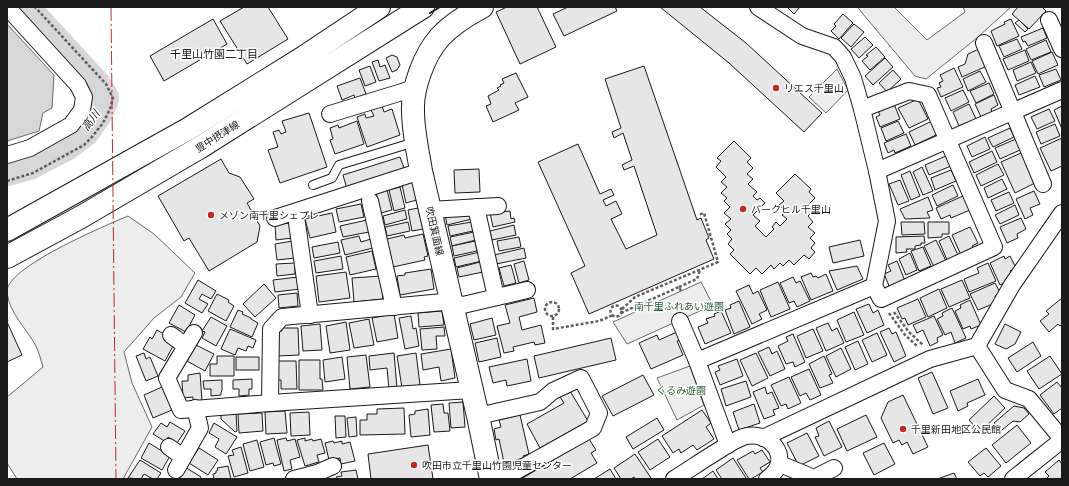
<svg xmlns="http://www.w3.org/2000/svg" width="1069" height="486" font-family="'Golos Text','Noto Sans JP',sans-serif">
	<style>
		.green { fill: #ededed; stroke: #6a6a6a }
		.water { fill: #d7d7d7; stroke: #6a6a6a }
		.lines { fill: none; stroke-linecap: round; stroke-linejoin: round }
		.river { stroke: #d7d7d7; stroke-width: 32 }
		.building { fill: #e6e6e6; stroke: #1a1a1a }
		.service-casing { stroke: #1a1a1a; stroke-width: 10 }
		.minor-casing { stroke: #1a1a1a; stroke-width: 18 }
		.secondary-casing { stroke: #1a1a1a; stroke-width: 24 }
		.path { stroke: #5f5f5f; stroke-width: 2.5; stroke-dasharray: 3 2; stroke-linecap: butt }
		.service { stroke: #fff; stroke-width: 8 }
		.minor { stroke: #fff; stroke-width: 16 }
		.secondary { stroke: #fff; stroke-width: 22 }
		.wall { stroke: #1a1a1a; stroke-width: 2 }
		.power { stroke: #c62828; stroke-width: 1; stroke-dasharray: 14 3 2 3; stroke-linecap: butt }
		.poi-dot { fill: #c62828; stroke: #fff; stroke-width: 1.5 }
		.labels { text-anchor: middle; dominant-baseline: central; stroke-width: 3; stroke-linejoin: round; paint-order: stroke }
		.poi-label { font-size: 10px; fill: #1a1a1a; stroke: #fff; text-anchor: start }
		.street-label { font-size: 10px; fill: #1a1a1a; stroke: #fff }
		.park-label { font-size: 10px; fill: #2b5a34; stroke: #fff }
		.neighbourhood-label { font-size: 11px; fill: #1a1a1a; stroke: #fff }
		.water-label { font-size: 11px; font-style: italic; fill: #1a1a1a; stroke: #fff }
	</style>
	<rect width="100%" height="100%" fill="#fff"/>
	<!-- green -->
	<g class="green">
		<polygon points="858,7 894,7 927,40 965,12 963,7 1011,7 978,37 926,79 915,76 858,8"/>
		<polygon points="837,69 848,90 826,113 809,97"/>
		<path d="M128,216L154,234L195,273L181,297L154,318L124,352L132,383L152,427L123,479H17L7,463V397L43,367C41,360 39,353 36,346C26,328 10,314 7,293C3,268 107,225 128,216Z"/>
		<polygon points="701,282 713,305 627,344 613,322"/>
		<polygon points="690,366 704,405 677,420 657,378"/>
	</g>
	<!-- water -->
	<polygon class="water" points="7,24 54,75 52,108 43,113 39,131 7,141"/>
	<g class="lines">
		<!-- river -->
		<polyline class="river" points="7,170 29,164 67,144 84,131 98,111 103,98 95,85 23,7"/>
	</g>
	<!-- building -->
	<g class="building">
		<polygon points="244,7 268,7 288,39 247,64 220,21"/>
		<polygon points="507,7 537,7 556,47 520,64 496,12"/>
		<polygon points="568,7 615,7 617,11 564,36 553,14"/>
		<polygon points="660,7 700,7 746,43 822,113 804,132 729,63"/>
		<polygon points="787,7 800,7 794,14"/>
		<polygon points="1018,7 1042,7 1046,11 1029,29 1012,14"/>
		<polygon points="843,14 853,23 839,39 831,31 836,26 834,24"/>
		<polygon points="213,19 227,44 164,81 150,56"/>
		<polygon points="1011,19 1019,36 997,46 991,31 1005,24 1004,22"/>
		<polygon points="1019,20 1028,29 1025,32 1015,23"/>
		<polygon points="854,24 864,32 851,47 841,38"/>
		<polygon points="1043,28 1047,38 1028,46 1025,41 1023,42 1021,37"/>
		<polygon points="865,37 873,45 859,58 851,49"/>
		<polygon points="1017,39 1022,49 1004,57 999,46"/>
		<polygon points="1046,40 1051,52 1031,60 1026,49"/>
		<polygon points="876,47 885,57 870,70 862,61 868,56 866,55"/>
		<polygon points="979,49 987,66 962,77 958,67 965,64 968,54"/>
		<polygon points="1025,50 1029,61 1008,70 1003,59"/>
		<polygon points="1052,52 1058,65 1038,74 1032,61"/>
		<polygon points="392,55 397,57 400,65 397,70 392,72 386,58"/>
		<polygon points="885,58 893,67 873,85 865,76"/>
		<polygon points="378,60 380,67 385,65 390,78 379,81 372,62"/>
		<polygon points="1031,62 1036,73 1017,81 1013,70"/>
		<polygon points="370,66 376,82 365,86 359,70"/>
		<polygon points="644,66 697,220 701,218 709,238 706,240 714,259 589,314 571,273 585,266 538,162 578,144 600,194 611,189 614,195 603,200 606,206 616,201 622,214 611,219 626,249 657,235 634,166 624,170 622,165 632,160 623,133 614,138 612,132 621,128 605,79"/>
		<polygon points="954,68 963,87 941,97 937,88 941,87 939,83 943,81 940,75"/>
		<polygon points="1056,69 1061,80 1044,87 1039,75"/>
		<polygon points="893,70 901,79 887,92 879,83"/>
		<polygon points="980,71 986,82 968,91 963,79"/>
		<polygon points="516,73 528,97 515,103 519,110 493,122 486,106 491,104 488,96 499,90 497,88 501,86 500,85 504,83 502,79"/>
		<polygon points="1035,76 1040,87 1019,95 1015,85"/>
		<polygon points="360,78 366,94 355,98 354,95 342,100 337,86"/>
		<polygon points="989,83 994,94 976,103 970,91"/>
		<polygon points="963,90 969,102 951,111 945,98"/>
		<polygon points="994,95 998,105 991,109 992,112 981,117 975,104"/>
		<polygon points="918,99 928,119 909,128 898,108"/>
		<polygon points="894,104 900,119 880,127 876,117 880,115 878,111"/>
		<polygon points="969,104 976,119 959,126 953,112"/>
		<polygon points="382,106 384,112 392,109 400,135 367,147 357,117 365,114 366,118 374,116 371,110"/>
		<polygon points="1062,106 1062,129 1054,110"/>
		<polygon points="1049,109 1055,121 1037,129 1031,117"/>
		<polygon points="309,113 327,167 280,183 268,150 278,147 273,132 279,130 281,134 286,132 282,121"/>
		<polygon points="357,121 364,144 335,154 330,140 333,139 330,128 338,125 339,128"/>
		<polygon points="898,121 904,133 886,141 881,128"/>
		<polygon points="932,121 937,131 936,135 915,145 909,132"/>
		<polygon points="1055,124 1060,136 1041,144 1036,132"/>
		<polygon points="1010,128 1014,137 993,147 988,138"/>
		<polygon points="906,134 911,146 895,153 894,150 888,153 884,143"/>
		<polygon points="985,137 990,149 972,157 967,146"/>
		<polygon points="1062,138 1062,166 1051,171 1040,148"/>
		<polygon points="1016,139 1020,150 1000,159 995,148"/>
		<polygon points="734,141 751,158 747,162 753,168 747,174 753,179 748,184 757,192 753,196 757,200 760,198 765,203 753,215 760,221 755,226 766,237 774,229 772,227 776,222 780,226 787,219 782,215 786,212 779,205 784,201 776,193 795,174 811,189 809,192 815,198 807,206 813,211 808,216 813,222 808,227 815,233 810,238 815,243 811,248 815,252 809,259 804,255 794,265 789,260 783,266 780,263 774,269 771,265 762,274 756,268 750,274 730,254 734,250 728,244 732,239 727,234 731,230 725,224 731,219 724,213 730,207 724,201 727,198 721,193 727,187 721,182 726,177 716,167 721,161 717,158"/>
		<polygon points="992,151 997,162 974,173 969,162"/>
		<polygon points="1021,153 1035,183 1015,193 1001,162"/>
		<polygon points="946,156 951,166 929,175 925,165"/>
		<polygon points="400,157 405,171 347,189 343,175"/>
		<polygon points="221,159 229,173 240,177 254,199 247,203 260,226 257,242 209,271 189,238 184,241 158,196"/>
		<polygon points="998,164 1004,175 981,186 976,175"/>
		<polygon points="922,167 933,191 923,195 913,172"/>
		<polygon points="479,169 480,192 455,193 454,170"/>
		<polygon points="951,170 956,181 935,190 931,178"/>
		<polygon points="910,171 920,196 911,200 901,175"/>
		<polygon points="1002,179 1007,189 988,198 984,188"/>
		<polygon points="900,180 909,201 898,205 889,184"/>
		<polygon points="413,182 417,200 406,203 402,185"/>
		<polygon points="953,185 958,196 937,206 932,195"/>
		<polygon points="400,187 405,208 394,211 389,190"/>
		<polygon points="387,190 392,210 381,213 376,193"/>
		<polygon points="1034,191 1040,204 1030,208 1033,215 1025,219 1016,199"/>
		<polygon points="1009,192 1014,203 996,211 991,200"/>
		<polygon points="963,196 970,210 951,218 950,215 941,219 936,208"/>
		<polygon points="928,197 933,210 927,212 930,218 905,219 900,209"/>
		<polygon points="361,204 364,217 339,222 336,209"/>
		<polygon points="1015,205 1019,215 1000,224 995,215"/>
		<polygon points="418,208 423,229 412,231 408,210"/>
		<polygon points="405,210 407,219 385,225 383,216"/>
		<polygon points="510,211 511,219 514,218 515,222 493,227 490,213"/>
		<polygon points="332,213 336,232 310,238 305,219"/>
		<polygon points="445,214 470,214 472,219 447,225"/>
		<polygon points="1021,218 1026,229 1017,234 1018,238 1007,243 1000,227"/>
		<polygon points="367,220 369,232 343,237 340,226"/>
		<polygon points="408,222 410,231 387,236 385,227"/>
		<polygon points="472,222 473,231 450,236 448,226"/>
		<polygon points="901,222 924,222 925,234 902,235"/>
		<polygon points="928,222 949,222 949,234 942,234 942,237 928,238"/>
		<polygon points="290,223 292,238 276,240 275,225"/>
		<polygon points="514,225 516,235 492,240 490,231"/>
		<polygon points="970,227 978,243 972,246 974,250 961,255 952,235"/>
		<polygon points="474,232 476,240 452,246 450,237"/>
		<polygon points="423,234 428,256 424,257 425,260 393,267 387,239 404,235 405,238"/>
		<polygon points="359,236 361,242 371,239 373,248 345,255 341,240"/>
		<polygon points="924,236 925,243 921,243 921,245 915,246 915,249 906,249 907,252 896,253 896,237"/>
		<polygon points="949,236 958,255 947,260 939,241"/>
		<polygon points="519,237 521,247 499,251 497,241"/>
		<polygon points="860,240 864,256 833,263 829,247"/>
		<polygon points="936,240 946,261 934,267 924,246"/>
		<polygon points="293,241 295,258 277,260 275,244"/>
		<polygon points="475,241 477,251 454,256 452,246"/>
		<polygon points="338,242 340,253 314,258 312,247"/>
		<polygon points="923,247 931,266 919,271 911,251"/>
		<polygon points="524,248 526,258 496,264 494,255"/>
		<polygon points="372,251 376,269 350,275 346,257"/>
		<polygon points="480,252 482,261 456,267 454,258"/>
		<polygon points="910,253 917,270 906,275 899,259"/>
		<polygon points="341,256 343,269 316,273 314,261"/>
		<polygon points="1004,256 1005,259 1010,256 1016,268 1010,271 1012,274 1008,276 1008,278 1006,279 1007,282 1000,285 990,263"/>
		<polygon points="524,261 529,280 519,283 514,264"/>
		<polygon points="897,261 905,281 890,288 884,274 891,271 888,265"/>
		<polygon points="480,262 483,272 459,277 457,268"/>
		<polygon points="295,263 295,274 277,276 276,264"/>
		<polygon points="988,263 996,281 969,292 964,279 979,273 977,268"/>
		<polygon points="511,265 516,283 504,286 499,268"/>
		<polygon points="857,266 863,279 837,290 829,271"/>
		<polygon points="431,269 434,289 400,295 397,276 405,275 405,273"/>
		<polygon points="346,272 350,298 319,302 316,276"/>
		<polygon points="811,273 813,277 816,276 818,278 826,274 833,291 811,300 801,277"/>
		<polygon points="381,276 383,299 354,302 352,278"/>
		<polygon points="298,277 300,289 275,292 273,280"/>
		<polygon points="793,277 796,283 800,281 810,301 797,307 794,301 789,303 780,283"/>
		<polygon points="198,280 216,291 211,299 202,294 199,299 208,304 202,313 185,303"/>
		<polygon points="962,280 970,298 949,307 941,289"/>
		<polygon points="778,282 790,309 771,317 760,290"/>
		<polygon points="995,283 1001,294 995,296 996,299 994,300 995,303 978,310 970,294"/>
		<polygon points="264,284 276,298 255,317 243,304"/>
		<polygon points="749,285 753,294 758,291 767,310 759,314 762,319 752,324 736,291"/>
		<polygon points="939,289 947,308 928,317 920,298"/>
		<polygon points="297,293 298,306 279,308 278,295"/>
		<polygon points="217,294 229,300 228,302 234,306 226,321 208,311"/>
		<polygon points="534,298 537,312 519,317 522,330 541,325 545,343 535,345 534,342 513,347 514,351 504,353 497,326 510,323 505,305"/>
		<polygon points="1062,298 1062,324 1060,326 1058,324 1049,332 1040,321 1049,314 1046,311"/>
		<polygon points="918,299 926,317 908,325 905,318 902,319 897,308"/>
		<polygon points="970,300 981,325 971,329 970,326 963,329 955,311 961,308 960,305"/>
		<polygon points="739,301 750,327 734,334 725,310 731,308 730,305"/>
		<polygon points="869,304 873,313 878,310 884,325 867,333 856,309"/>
		<polygon points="179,305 195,315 186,332 169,323"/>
		<polygon points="952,308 966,338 955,343 951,332 945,335 937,319 943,316 942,313"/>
		<polygon points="238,310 243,312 242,314 251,318 251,319 258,323 252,337 230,327"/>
		<polygon points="442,311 444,325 419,327 418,313"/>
		<polygon points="721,311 731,333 705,344 698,327 708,323 706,319 715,316 714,314"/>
		<polygon points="854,312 864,335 846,342 837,320"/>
		<polygon points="394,314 398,338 377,342 372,318"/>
		<polygon points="411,316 413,329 416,328 419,346 405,349 399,318"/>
		<polygon points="934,316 943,335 937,338 938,342 930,346 923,330 917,333 913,325"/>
		<polygon points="211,317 227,326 216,346 202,338 205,332 202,331"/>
		<polygon points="492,318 496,335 474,340 470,324"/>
		<polygon points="369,319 374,345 354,348 349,323"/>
		<polygon points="7,322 22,355 7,362"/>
		<polygon points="346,322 350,350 330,353 326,326"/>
		<polygon points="828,323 832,331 837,328 844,343 826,351 816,328"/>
		<polygon points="320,324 322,350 303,351 301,326"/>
		<polygon points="1005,324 1021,332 1015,344 1006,349 995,344"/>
		<polygon points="444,327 445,336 436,336 437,349 422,350 420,329"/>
		<polygon points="282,328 298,328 299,355 278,356 277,331 282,331"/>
		<polygon points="889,328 892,334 896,332 906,356 894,362 880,332"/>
		<polygon points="230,329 256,340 253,348 248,346 246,351 238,348 235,355 221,349"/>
		<polygon points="813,329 823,351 806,358 797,336"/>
		<polygon points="157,330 169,337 166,342 173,346 165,361 143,349 150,337 152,339"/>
		<polygon points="677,332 681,340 677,341 683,355 651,369 639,343 657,335 659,340"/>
		<polygon points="877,333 887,355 872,362 862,340"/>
		<polygon points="793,334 805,362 795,367 793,362 786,364 778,346 788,341 786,337"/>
		<polygon points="497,338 501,357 479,362 475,343"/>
		<polygon points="611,338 616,360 539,378 534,356"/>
		<polygon points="858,341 868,364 855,370 845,347"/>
		<polygon points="1033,342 1041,356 1017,372 1008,358"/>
		<polygon points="196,345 214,354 205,371 187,361"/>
		<polygon points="769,347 772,354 777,351 785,369 770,376 758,352"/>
		<polygon points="841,348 851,369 836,377 826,356"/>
		<polygon points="451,349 455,378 441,381 439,367 423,370 421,354"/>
		<polygon points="144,353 146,359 150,357 158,376 146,381 136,356"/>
		<polygon points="394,353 397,388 389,389 387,368 370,370 369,356"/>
		<polygon points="416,353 420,385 402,388 397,356"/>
		<polygon points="756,353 768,378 752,386 740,360"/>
		<polygon points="366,355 370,387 350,389 347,357"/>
		<polygon points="217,356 234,356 234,376 210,376 210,364 217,364"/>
		<polygon points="824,356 832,374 829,375 833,383 820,388 809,364"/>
		<polygon points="1050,356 1062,374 1039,389 1027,371"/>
		<rect x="236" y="357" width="23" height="13"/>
		<polygon points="342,357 345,379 325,382 323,360"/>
		<polygon points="527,359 531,381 507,386 506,380 493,383 489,367"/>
		<polygon points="737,359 743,376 720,385 715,372 720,370 718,366"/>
		<polygon points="299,360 320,360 320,379 322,379 323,390 299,390"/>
		<polygon points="277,361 296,361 297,389 281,389 281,380 278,380"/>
		<polygon points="809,369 821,395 810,400 806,393 800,396 791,377"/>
		<polygon points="932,372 948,408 933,414 918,378"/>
		<polygon points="200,373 202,401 193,401 193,397 183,398 182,381 188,381 188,375"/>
		<polygon points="643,375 654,395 613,416 602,396"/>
		<polygon points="789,377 801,403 788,409 786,404 781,406 771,385"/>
		<polygon points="252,379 252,389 249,389 249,395 239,396 239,389 233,389 233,380"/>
		<polygon points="978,379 985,395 967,403 968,406 958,411 950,391"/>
		<polygon points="222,380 222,391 221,392 221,395 211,396 211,389 204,389 203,381"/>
		<polygon points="746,381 751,397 726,406 721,389"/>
		<polygon points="1057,382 1062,388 1062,408 1054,414 1040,395"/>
		<polygon points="162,387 172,410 153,418 144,395"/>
		<polygon points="765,387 767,394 772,392 779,408 773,410 775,415 764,419 753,392"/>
		<polygon points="570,391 588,421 540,448 527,424 564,403 560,397"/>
		<polygon points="903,395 928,447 913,454 907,442 902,445 899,440 893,443 881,418 888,402"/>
		<polygon points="994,396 1005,408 980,432 969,420"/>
		<polygon points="463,402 465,427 451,428 449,403"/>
		<polygon points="443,404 444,413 448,413 450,431 434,432 431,405"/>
		<polygon points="754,404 760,423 739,430 733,412"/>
		<polygon points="1014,406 1024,408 1029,414 1020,422 1013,421 997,434 993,430 997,426 994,423"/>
		<polygon points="404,408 405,434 360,435 360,420 367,420 367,414 377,414 377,409"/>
		<polygon points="428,409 430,435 411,437 409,415 415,414 415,411"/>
		<polygon points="702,410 711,423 706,427 714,439 697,450 693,445 681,453 679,449 673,453 662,436"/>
		<polygon points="285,411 287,433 266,434 265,412"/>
		<polygon points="309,412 310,435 291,436 290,413"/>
		<polygon points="236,413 237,431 235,432 221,419 221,414"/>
		<polygon points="262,413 263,431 239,433 238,414"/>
		<polygon points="520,415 529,454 523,456 524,458 504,463 499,439 496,440 494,429 501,427 499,420"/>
		<polygon points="866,415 877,437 847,451 837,429"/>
		<polygon points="335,416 345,416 346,437 336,438"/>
		<polygon points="356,417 357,436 349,437 347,418"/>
		<polygon points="657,418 664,430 633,449 626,437"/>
		<polygon points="829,421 842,447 824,456 815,437 819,436 816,428"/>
		<polygon points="170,422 185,431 177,443 168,437 166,442 153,434 161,423 167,427"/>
		<polygon points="214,423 237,437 226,454 215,447 219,439 209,433"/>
		<polygon points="1017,425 1031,443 1006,463 992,445"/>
		<polygon points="807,433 819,456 799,466 787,443"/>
		<polygon points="274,438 281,464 274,466 273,463 266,465 260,442"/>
		<polygon points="286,438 287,441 295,439 300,457 290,460 292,469 284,471 277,440"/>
		<polygon points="305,438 305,441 312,439 313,441 321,439 325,453 317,455 319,462 305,466 297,440"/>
		<polygon points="589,439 596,450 591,453 597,463 570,479 521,479"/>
		<polygon points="658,439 670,457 650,470 638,452"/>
		<polygon points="257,440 264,467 250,471 243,444"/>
		<polygon points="333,441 334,443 342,441 342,444 350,442 355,461 341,464 340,458 329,460 325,443"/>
		<polygon points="149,443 170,456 162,470 141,458"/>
		<polygon points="884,443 895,464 874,475 863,453"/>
		<polygon points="428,445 433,479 371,479 368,454"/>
		<polygon points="241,447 248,473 234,477 228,456 234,455 232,450"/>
		<polygon points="199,448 218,460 208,475 189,463"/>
		<polygon points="986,448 1001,466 988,477 984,473 980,476 968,462"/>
		<polygon points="762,450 770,462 760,468 763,472 751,479 749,479 737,460 753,451 755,454"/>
		<polygon points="635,454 651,478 649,479 635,479 634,477 631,479 621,479 614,468"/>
		<polygon points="733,458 746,478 744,479 722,479 716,470"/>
		<polygon points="140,460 161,473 157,479 153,479 144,474 141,479 128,478"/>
		<polygon points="1059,460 1062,464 1062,479 1046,479 1049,476 1045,472"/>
		<polygon points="228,466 231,479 214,479 213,474 216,473 216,471 218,470 217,468"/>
		<polygon points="185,467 201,477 200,479 178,479"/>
		<polygon points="610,469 616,479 594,479"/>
		<polygon points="356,470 358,479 337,479 336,477 342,476 341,472"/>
		<polygon points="713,471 718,479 702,479"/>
		<polygon points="954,473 957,479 941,479 940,478"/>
	</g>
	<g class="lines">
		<!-- service casing -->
		<g class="service-casing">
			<polyline id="service" points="313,185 332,178 339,165 415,142"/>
		</g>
		<!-- minor casing -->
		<g class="minor-casing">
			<g id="minor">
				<polyline points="7,7 78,85 84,97 82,110 71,125 30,148 7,155"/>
				<polyline points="758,7 802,36 834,47 843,57 853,78 862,109 877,171 887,221 874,286 881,299 994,247 928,95 909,91 862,109"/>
				<polyline points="1049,20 1062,49"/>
				<polyline points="984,43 1043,184"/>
				<polyline points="330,114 415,88"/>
				<polyline points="877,171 1062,90"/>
				<polyline points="370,201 394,307"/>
				<polyline points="476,207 496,297"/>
				<polyline points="430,210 498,206"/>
				<polyline points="275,218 421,171"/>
				<polyline points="297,223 310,315"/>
				<polyline points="680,321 697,361"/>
				<polyline points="194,333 167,378 181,410 270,403"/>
				<polyline points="171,335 186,346"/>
				<polyline points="977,346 1005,390 1029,399 1062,439"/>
				<polyline points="471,390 270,403 271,329 282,317 443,302 463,305 527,290"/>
				<polyline points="478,416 540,402 553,391 581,378 599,413 593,428 502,479"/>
				<polyline points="763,438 930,359 977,346 1012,285 1062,213"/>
				<polyline points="728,445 697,361 874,286"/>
				<polyline points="169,447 183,457"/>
				<polyline points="780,464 814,478 834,468"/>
				<polyline points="176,470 200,428 195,408"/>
				<polyline points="294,479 317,473 333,466"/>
				<path d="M674,479C687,471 700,462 713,454C723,448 732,441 743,437C770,428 795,460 767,479"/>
				<polyline points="1013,479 1062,440"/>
			</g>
		</g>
		<!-- secondary casing -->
		<g class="secondary-casing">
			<g id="secondary">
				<path d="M482,7C467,15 451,25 440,37C424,55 412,88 413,111C413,131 418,152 421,171L478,416L491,479"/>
				<polyline points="7,230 188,129 304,57 379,7"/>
				<polyline points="7,257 81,217 199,148 423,7"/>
			</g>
		</g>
		<!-- path -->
		<g class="path">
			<polyline points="7,181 33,173 84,145 91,138 103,123 110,109 113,98 106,84 35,7"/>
			<polyline points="679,287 697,279 700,270"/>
			<circle cx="552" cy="309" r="7"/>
			<circle cx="616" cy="311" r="5.5"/>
			<polyline points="622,309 635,297 718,262 704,213 698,215"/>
			<polyline points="894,312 909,332 923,345"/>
			<polyline points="621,313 679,287 681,291"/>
			<polyline points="889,313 905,335 918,347"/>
			<polyline points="553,317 553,329 599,321 613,315"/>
		</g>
		<!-- service -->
		<use href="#service" class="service"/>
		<!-- minor -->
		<use href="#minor" class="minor"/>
		<!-- secondary -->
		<use href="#secondary" class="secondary"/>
		<!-- wall -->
		<polyline class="wall" points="430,13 440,7"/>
		<!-- power -->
		<polyline class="power" points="111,7 116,479"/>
	</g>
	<!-- markers -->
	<g class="poi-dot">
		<circle cx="776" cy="88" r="4"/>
		<circle cx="743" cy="209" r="4"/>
		<circle cx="211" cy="215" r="4"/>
		<circle cx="903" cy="429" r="4"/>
		<circle cx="414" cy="465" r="4"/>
	</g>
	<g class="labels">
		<!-- poi labels -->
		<g class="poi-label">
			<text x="784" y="88">リエス千里山</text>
			<text x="751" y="209">パークヒル千里山</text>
			<text x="219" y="215">メゾン南千里シェプレ</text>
			<text x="911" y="429">千里新田地区公民館</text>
			<text x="422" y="465">吹田市立千里山竹園児童センター</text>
		</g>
		<!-- street labels -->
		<g class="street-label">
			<text transform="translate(217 136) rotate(-32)">豊中摂津線</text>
			<text transform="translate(435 231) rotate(77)">吹田箕面線</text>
		</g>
		<!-- park labels -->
		<g class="park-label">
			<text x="679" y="306">南千里ふれあい遊園</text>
			<text x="681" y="390">くるみ遊園</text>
		</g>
		<!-- neighbourhood labels -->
		<g class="neighbourhood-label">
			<text x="214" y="53">千里山竹園二丁目</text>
		</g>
		<!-- water labels -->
		<g class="water-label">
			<text transform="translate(90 120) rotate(-54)">高川</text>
		</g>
	</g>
	<!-- border -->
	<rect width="1069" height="486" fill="none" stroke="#1a1a1a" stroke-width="16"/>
</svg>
